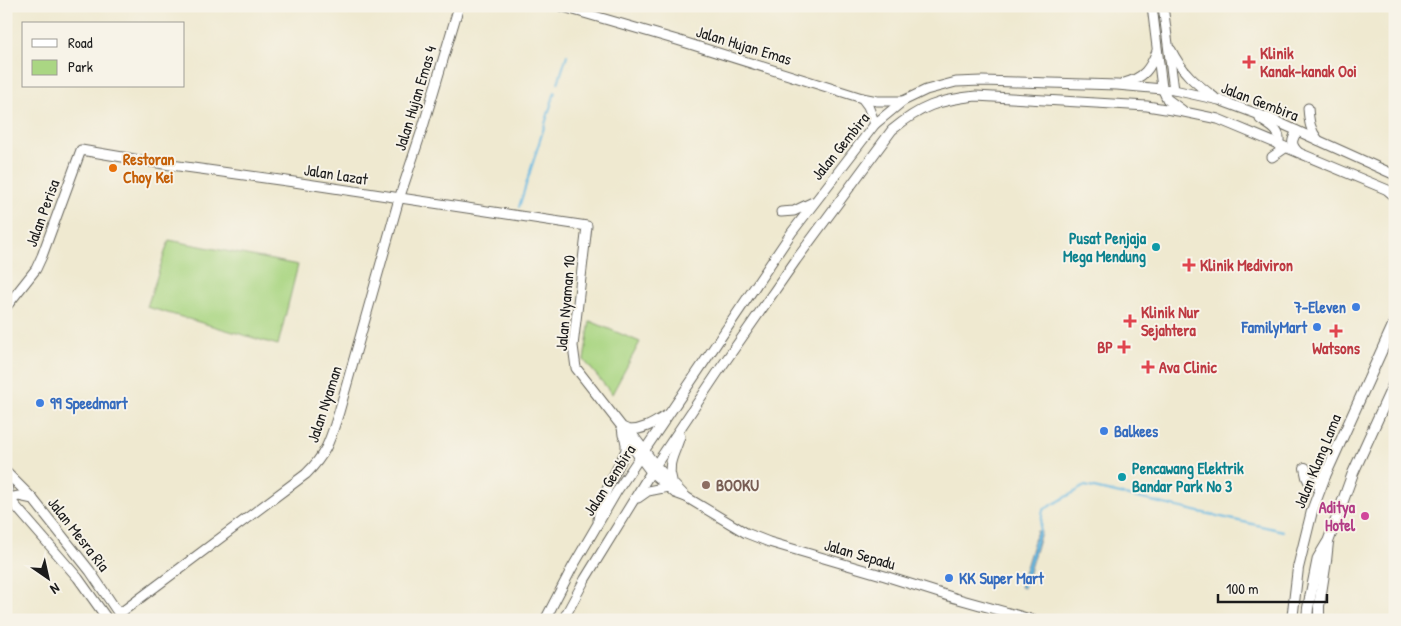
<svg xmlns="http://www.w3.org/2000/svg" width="1401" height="626" font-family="'Patrick Hand',sans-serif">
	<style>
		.green { fill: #aad683; stroke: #637950 }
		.water { fill: #67b9e3; stroke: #426a80 }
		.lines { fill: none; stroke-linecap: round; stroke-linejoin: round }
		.stream { stroke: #67b9e3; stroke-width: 2 }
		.secondary-casing { stroke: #66645b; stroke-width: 11 }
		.primary-casing { stroke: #66645b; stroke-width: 12 }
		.secondary { stroke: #fff; stroke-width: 9 }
		.primary { stroke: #fff; stroke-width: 10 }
		.health-dot { fill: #e0444e; stroke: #f7f3e8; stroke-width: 2 }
		.food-dot { fill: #e8710a; stroke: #f7f3e8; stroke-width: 2 }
		.culture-dot { fill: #0f9aa8; stroke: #f7f3e8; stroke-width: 2 }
		.shop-dot { fill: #3f7fe0; stroke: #f7f3e8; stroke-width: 2 }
		.education-dot { fill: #8d6e63; stroke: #f7f3e8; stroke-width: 2 }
		.hotel-dot { fill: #d1479c; stroke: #f7f3e8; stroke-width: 2 }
		.labels { text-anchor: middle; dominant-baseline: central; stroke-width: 4; stroke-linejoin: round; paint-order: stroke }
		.street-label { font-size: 16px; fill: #1c1c1c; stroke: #f7f3e8 }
		.health-label { font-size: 16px; font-weight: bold; fill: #be3a42; stroke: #f7f3e8; text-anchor: start }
		.food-label { font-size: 16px; font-weight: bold; fill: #c56008; stroke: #f7f3e8; text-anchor: start }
		.culture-label { font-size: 16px; font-weight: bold; fill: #0d838f; stroke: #f7f3e8; text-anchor: end }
		.shop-label { font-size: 16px; font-weight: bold; fill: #366cbe; stroke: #f7f3e8; text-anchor: start }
		.education-label { font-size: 16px; font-weight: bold; fill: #785e54; stroke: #f7f3e8; text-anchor: start }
		.hotel-label { font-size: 16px; font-weight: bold; fill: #b23c85; stroke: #f7f3e8; text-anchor: end }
	</style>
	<rect width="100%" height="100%" fill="#f7f3e8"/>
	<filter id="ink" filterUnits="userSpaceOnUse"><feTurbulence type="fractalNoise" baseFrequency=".02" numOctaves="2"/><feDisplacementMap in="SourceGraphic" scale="10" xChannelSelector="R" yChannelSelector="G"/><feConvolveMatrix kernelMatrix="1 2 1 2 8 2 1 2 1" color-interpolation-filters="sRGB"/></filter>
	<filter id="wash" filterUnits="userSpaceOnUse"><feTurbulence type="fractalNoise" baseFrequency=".0096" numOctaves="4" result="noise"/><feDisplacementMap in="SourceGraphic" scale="20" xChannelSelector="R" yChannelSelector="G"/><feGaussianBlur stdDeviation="1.12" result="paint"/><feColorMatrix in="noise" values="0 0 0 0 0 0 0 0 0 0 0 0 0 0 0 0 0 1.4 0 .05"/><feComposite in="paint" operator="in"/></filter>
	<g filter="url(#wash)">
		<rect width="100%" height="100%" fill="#efe9d0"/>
		<!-- green -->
		<g class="green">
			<polygon points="169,240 298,265 278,345 147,307"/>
			<polygon points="590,321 640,342 612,394 584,360"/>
		</g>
		<!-- water -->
		<polygon class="water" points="1037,531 1041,532 1024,588 1020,587"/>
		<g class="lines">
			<!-- stream -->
			<g class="stream">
				<polyline points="558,83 567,55"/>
				<polyline points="519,207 555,92"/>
				<polyline points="1039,534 1043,510 1085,486 1283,531"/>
			</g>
		</g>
	</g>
	<g filter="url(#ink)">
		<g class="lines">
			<!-- secondary casing -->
			<g class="secondary-casing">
				<g id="secondary">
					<polyline points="560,6 677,40 862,98 877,101 902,101"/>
					<polyline points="1152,6 1162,88 1167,99 1182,110"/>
					<polyline points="1163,6 1174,90"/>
					<path d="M1171,50C1182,72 1195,83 1214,97"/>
					<path d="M1124,83C1144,78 1150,69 1157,51"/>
					<polyline points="862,98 868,106 875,124"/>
					<path d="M1308,108C1309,121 1310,130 1318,140"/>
					<path d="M1260,119C1270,126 1283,131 1278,145"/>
					<path d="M1297,131C1292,140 1290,144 1298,152"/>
					<polyline points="1272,157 1285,148"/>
					<polyline points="781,212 794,211 813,202"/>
					<polyline points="6,307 36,269 42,256 81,150 164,164 294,182 587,226 573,346 576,368 622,427 629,430 656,466 686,497"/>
					<polyline points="622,427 623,435 651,472 668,487 675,493 686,497 746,533 769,542 885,576 955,598 1034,620"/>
					<path d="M629,430C644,430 654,423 667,415"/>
					<polyline points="6,472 33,499 90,571 123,620"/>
					<polyline points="6,478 9,498"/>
					<path d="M672,480C666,463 676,452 680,436"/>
					<polyline points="6,495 78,578 108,620"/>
					<polyline points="9,498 19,496 33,499"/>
					<polyline points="638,498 648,491 668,487"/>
					<path d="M598,520C601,495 616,473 626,450V444L625,439"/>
					<path d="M119,614L306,474C327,453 330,440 339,412L399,199L423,127L459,6"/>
					<polyline points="545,620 572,568 617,491 792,232 875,124 903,101 926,90 956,82 982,81 1117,85 1174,90 1219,100 1271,119 1395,175"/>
					<path d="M563,620L585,579L651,472L720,369L796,260L892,130C921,106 939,100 976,96L1147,106L1184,112L1218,119L1395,193"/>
				</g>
			</g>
			<!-- primary casing -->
			<g class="primary-casing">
				<g id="primary">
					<polyline points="1389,191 1395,196"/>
					<polyline points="1305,468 1307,477 1309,481 1316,482 1325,476"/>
					<polyline points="1292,620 1298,568 1312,511 1325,476 1395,321"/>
					<polyline points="1307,620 1308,608 1318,558 1327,543"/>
					<polyline points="1319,620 1319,606 1326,561 1328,542 1353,473 1395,381"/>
				</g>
			</g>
			<!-- secondary -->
			<use href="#secondary" class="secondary"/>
			<!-- primary -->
			<use href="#primary" class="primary"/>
		</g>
	</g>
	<!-- markers -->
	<g class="health-dot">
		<path d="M1246.5 54.5h5v5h5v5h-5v5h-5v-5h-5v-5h5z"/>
		<path d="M1186.5 257.5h5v5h5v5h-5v5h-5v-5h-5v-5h5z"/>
		<path d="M1127.5 313.5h5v5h5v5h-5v5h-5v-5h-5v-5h5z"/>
		<path d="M1333.5 323.5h5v5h5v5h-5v5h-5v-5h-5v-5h5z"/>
		<path d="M1121.5 339.5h5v5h5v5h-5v5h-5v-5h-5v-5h5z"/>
		<path d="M1145.5 359.5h5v5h5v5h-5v5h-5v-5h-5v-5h5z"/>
	</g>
	<circle class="food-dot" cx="113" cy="168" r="5"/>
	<g class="culture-dot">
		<circle cx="1156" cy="247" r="5"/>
		<circle cx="1122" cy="477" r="5"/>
	</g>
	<g class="shop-dot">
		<circle cx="1356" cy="307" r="5"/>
		<circle cx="1317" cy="327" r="5"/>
		<circle cx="40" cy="403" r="5"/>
		<circle cx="1104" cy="431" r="5"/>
		<circle cx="949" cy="578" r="5"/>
	</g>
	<circle class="education-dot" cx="706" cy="485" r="5"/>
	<circle class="hotel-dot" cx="1365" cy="516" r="5"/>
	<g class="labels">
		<!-- street labels -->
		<g class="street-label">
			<text transform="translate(744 45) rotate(17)">Jalan Hujan Emas</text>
			<text transform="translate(415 98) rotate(-73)">Jalan Hujan Emas 4</text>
			<text transform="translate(1260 101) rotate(21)">Jalan Gembira</text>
			<text transform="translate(840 146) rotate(-51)">Jalan Gembira</text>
			<text transform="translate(336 174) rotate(9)">Jalan Lazat</text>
			<text transform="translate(42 213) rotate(-70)">Jalan Perisa</text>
			<text transform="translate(565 303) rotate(-85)">Jalan Nyaman 10</text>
			<text transform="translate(324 404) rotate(-72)">Jalan Nyaman</text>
			<text transform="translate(1317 461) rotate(-68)">Jalan Klang Lama</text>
			<text transform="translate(609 480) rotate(-57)">Jalan Gembira</text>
			<text transform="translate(79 534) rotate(52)">Jalan Mesra Ria</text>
			<text transform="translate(860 554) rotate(16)">Jalan Sepadu</text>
		</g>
		<!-- health labels -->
		<g class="health-label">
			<text x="1260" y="53">Klinik<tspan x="1260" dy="18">Kanak-kanak Ooi</tspan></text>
			<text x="1200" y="265">Klinik Mediviron</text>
			<text x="1141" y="312">Klinik Nur<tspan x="1141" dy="18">Sejahtera</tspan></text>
			<text x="1113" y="347" text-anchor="end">BP</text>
			<text x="1336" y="348" text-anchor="middle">Watsons</text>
			<text x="1159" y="367">Ava Clinic</text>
		</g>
		<!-- food labels -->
		<g class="food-label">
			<text x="123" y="159">Restoran<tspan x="123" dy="18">Choy Kei</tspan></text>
		</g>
		<!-- culture labels -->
		<g class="culture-label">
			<text x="1146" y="238">Pusat Penjaja<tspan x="1146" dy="18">Mega Mendung</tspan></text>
			<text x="1132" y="468" text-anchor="start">Pencawang Elektrik<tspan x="1132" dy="18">Bandar Park No 3</tspan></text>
		</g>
		<!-- shop labels -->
		<g class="shop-label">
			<text x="1346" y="307" text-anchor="end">7-Eleven</text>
			<text x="1307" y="327" text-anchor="end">FamilyMart</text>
			<text x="50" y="403">99 Speedmart</text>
			<text x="1114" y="431">Balkees</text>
			<text x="959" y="578">KK Super Mart</text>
		</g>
		<!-- education labels -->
		<g class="education-label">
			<text x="716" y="485">BOOKU</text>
		</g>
		<!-- hotel labels -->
		<g class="hotel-label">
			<text x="1355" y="507">Aditya<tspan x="1355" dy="18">Hotel</tspan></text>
		</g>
	</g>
	<!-- margin -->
	<rect width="1401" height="626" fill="none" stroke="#f7f3e8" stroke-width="25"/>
	<!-- legend -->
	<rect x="22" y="22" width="162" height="65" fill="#f7f3e8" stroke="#9f9d96"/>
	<rect x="32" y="39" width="25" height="8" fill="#ffffff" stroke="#9f9d96"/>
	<text x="68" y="48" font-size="15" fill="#1c1c1c">Road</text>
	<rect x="32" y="60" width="25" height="15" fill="#aad683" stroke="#9f9d96"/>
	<text x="68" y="72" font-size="15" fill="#1c1c1c">Park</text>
	<!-- north arrow -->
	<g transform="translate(48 578) rotate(146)" stroke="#f7f3e8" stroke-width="4" paint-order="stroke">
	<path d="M0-4L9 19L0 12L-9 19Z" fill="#1c1c1c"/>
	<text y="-8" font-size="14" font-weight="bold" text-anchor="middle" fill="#1c1c1c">N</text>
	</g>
	<!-- scale -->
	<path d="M1218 594v8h109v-8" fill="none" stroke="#1c1c1c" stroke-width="2.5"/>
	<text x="1226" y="594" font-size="15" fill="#1c1c1c" stroke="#f7f3e8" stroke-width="4" paint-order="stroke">100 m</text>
</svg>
